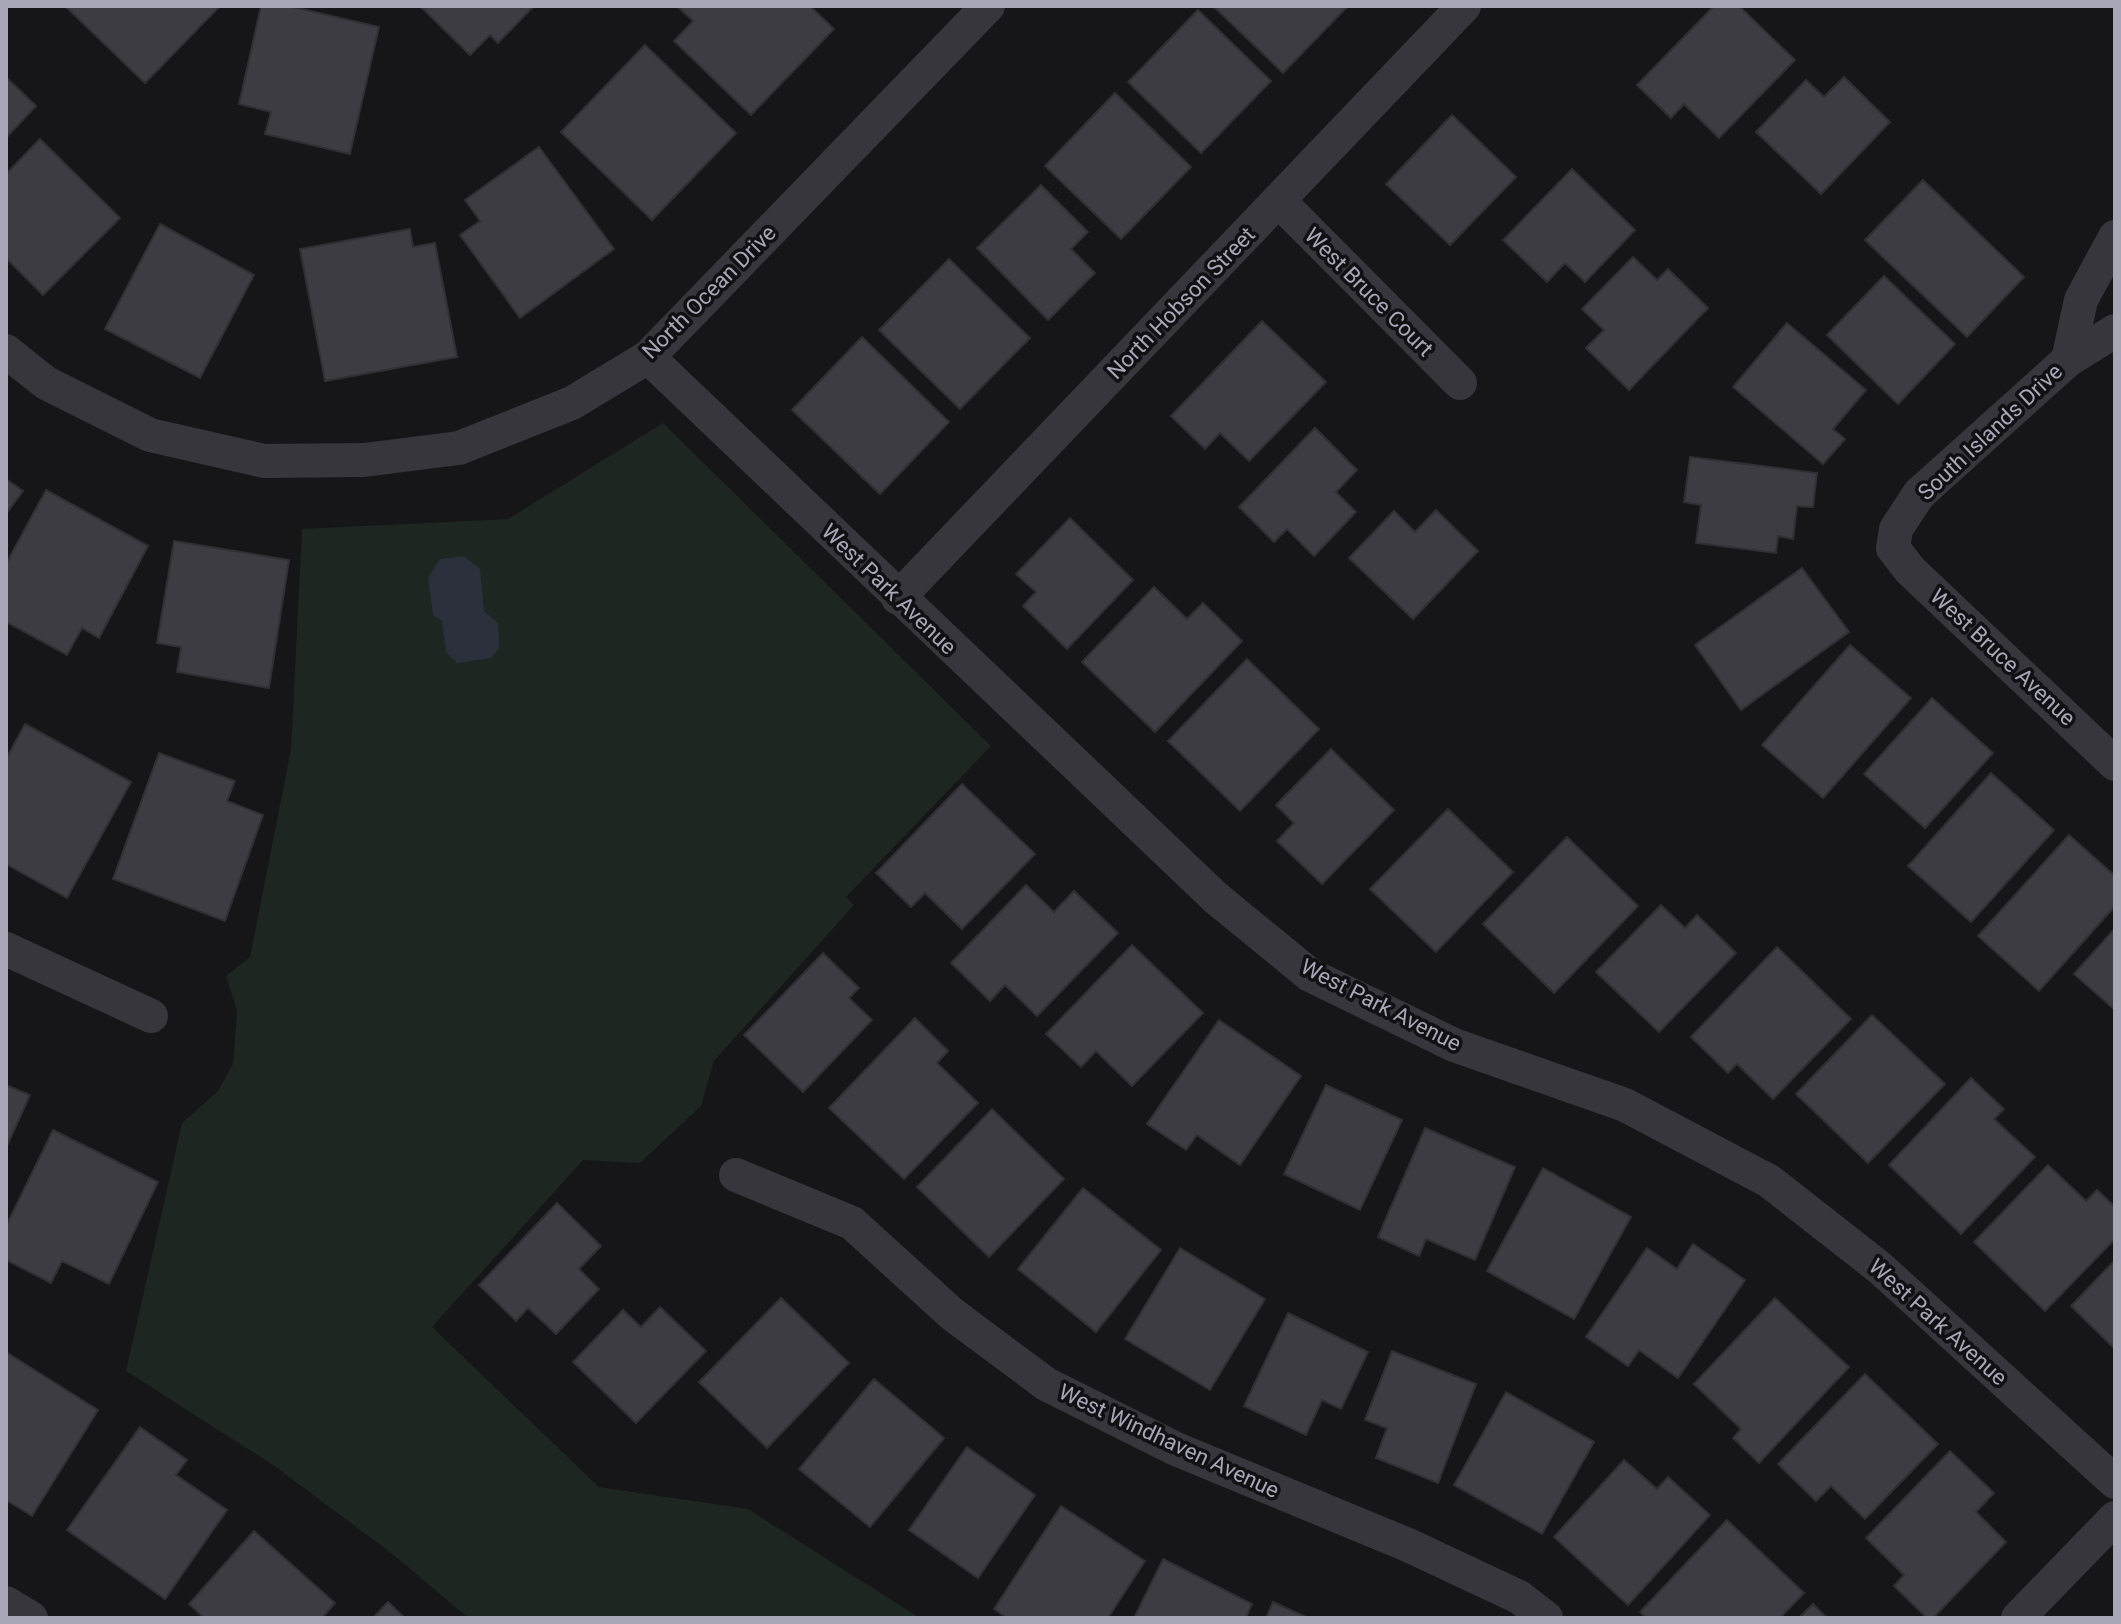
<svg xmlns="http://www.w3.org/2000/svg" width="2121" height="1624" font-family="Roboto,sans-serif">
	<style>
		.green { fill: #1d2620 }
		.water { fill: #2b303c }
		.building { fill: #3d3c42; stroke: #302f34; stroke-width: 2 }
		.lines { fill: none; stroke-linecap: round; stroke-linejoin: round }
		.minor { stroke: #37363d; stroke-width: 34 }
		.labels { text-anchor: middle; dominant-baseline: central; stroke-width: 7; stroke-linejoin: round; paint-order: stroke }
		.street-label { font-size: 22px; fill: #a7a7b8; stroke: #111013 }
	</style>
	<rect width="100%" height="100%" fill="#161518"/>
	<!-- green -->
	<polygon class="green" points="663,423 991,746 846,897 854,905 714,1061 701,1106 640,1163 583,1160 432,1327 599,1487 748,1509 920,1618 468,1618 395,1556 273,1465 126,1371 182,1123 218,1091 233,1064 237,1011 226,976 250,957 291,749 302,529 508,519"/>
	<!-- water -->
	<polygon class="water" points="464,556 480,569 484,611 498,623 499,648 491,658 457,663 446,652 442,621 433,615 428,578 440,559"/>
	<!-- building -->
	<g class="building">
		<polygon points="65,6 220,6 145,83"/>
		<polygon points="261,6 289,6 379,27 350,154 265,134 271,112 239,104"/>
		<polygon points="420,6 534,6 498,43 490,35 470,55"/>
		<polygon points="677,6 810,6 834,29 751,115 674,41 693,21"/>
		<polygon points="1213,6 1348,6 1283,73"/>
		<polygon points="1714,6 1739,6 1795,60 1719,138 1684,104 1671,118 1637,85"/>
		<polygon points="1198,10 1271,81 1201,153 1128,82"/>
		<polygon points="645,45 736,133 652,220 561,132"/>
		<polygon points="6,77 36,106 6,138"/>
		<polygon points="1844,77 1890,122 1821,194 1756,132 1806,80 1824,97"/>
		<polygon points="1115,93 1191,167 1121,239 1045,166"/>
		<polygon points="1452,115 1516,177 1450,245 1386,184"/>
		<polygon points="40,139 120,218 43,295 6,258 6,174"/>
		<polygon points="539,147 614,249 520,318 460,235 480,221 465,200"/>
		<polygon points="1572,169 1635,230 1585,282 1565,263 1547,282 1503,240"/>
		<polygon points="1923,180 2024,277 1967,337 1865,240"/>
		<polygon points="1041,185 1088,232 1071,249 1095,273 1048,320 977,248"/>
		<polygon points="160,224 254,275 200,378 105,329"/>
		<polygon points="410,229 413,247 435,243 457,357 325,381 300,249"/>
		<polygon points="1633,257 1657,280 1668,269 1708,308 1629,390 1586,348 1604,330 1582,309"/>
		<polygon points="949,259 1030,338 960,409 879,330"/>
		<polygon points="1884,276 1955,344 1898,404 1827,335"/>
		<polygon points="1262,321 1326,382 1249,461 1220,433 1205,449 1171,416"/>
		<polygon points="1787,323 1866,390 1833,429 1845,439 1823,464 1733,387"/>
		<polygon points="862,337 949,422 880,494 792,410"/>
		<polygon points="1315,428 1357,470 1336,492 1356,512 1314,556 1287,529 1274,542 1239,507"/>
		<polygon points="1690,457 1817,473 1813,507 1797,506 1793,539 1778,536 1776,553 1696,543 1701,505 1684,502"/>
		<polygon points="6,479 23,491 6,514"/>
		<polygon points="46,490 148,546 99,638 82,628 67,655 6,622 6,564"/>
		<polygon points="1436,510 1478,551 1413,619 1349,558 1394,511 1415,532"/>
		<polygon points="1070,518 1133,580 1067,649 1023,606 1036,592 1016,574"/>
		<polygon points="174,541 289,560 269,688 177,672 181,647 157,643"/>
		<polygon points="1802,568 1849,632 1741,710 1695,645"/>
		<polygon points="1154,587 1187,619 1203,603 1242,641 1155,732 1082,662"/>
		<polygon points="1850,645 1911,698 1823,798 1762,745"/>
		<polygon points="1247,659 1319,729 1240,811 1168,741"/>
		<polygon points="1932,698 1993,753 1925,828 1864,774"/>
		<polygon points="25,724 131,782 67,898 6,864 6,759"/>
		<polygon points="1331,749 1394,810 1322,884 1277,841 1294,823 1276,805"/>
		<polygon points="159,753 235,781 227,801 263,815 225,921 113,879"/>
		<polygon points="1991,773 2054,830 1971,922 1908,866"/>
		<polygon points="962,784 1035,854 962,929 925,893 911,907 876,873"/>
		<polygon points="1448,809 1513,872 1436,952 1370,889"/>
		<polygon points="2069,835 2115,876 2115,906 2039,991 1978,936"/>
		<polygon points="1567,837 1638,906 1554,993 1483,924"/>
		<polygon points="1026,885 1054,912 1074,891 1118,933 1037,1016 1005,985 990,1001 951,963"/>
		<polygon points="1661,905 1685,928 1697,915 1736,953 1659,1032 1596,972"/>
		<polygon points="2115,928 2115,1010 2074,974"/>
		<polygon points="1132,945 1203,1013 1132,1086 1096,1051 1081,1067 1046,1034"/>
		<polygon points="1777,947 1851,1019 1773,1099 1737,1064 1728,1073 1691,1037"/>
		<polygon points="823,953 859,988 849,998 872,1020 803,1092 744,1035"/>
		<polygon points="1872,1015 1945,1084 1868,1163 1796,1094"/>
		<polygon points="915,1018 948,1051 937,1063 978,1103 904,1179 829,1108"/>
		<polygon points="1219,1020 1301,1076 1240,1165 1197,1135 1186,1150 1147,1124"/>
		<polygon points="1971,1078 2004,1109 1994,1119 2035,1157 1961,1234 1889,1165"/>
		<polygon points="6,1085 30,1095 6,1148"/>
		<polygon points="1326,1085 1402,1120 1360,1210 1284,1174"/>
		<polygon points="992,1109 1064,1179 989,1257 917,1187"/>
		<polygon points="1425,1128 1515,1167 1475,1260 1426,1239 1419,1256 1378,1237"/>
		<polygon points="53,1130 158,1182 109,1284 62,1261 51,1283 6,1260 6,1226"/>
		<polygon points="2048,1165 2086,1201 2097,1190 2115,1207 2115,1239 2045,1311 1974,1242"/>
		<polygon points="1543,1168 1631,1217 1574,1319 1487,1271"/>
		<polygon points="1083,1188 1161,1250 1096,1332 1018,1269"/>
		<polygon points="557,1203 601,1246 579,1269 599,1289 556,1334 528,1308 516,1321 479,1285"/>
		<polygon points="1693,1244 1745,1280 1678,1378 1639,1350 1628,1366 1586,1337 1647,1248 1677,1269"/>
		<polygon points="1180,1248 1265,1299 1210,1390 1125,1339"/>
		<polygon points="2115,1260 2115,1349 2071,1306"/>
		<polygon points="781,1298 849,1363 767,1448 699,1382"/>
		<polygon points="1775,1298 1849,1367 1759,1463 1733,1438 1741,1429 1694,1384"/>
		<polygon points="660,1307 706,1351 636,1423 573,1362 623,1310 641,1327"/>
		<polygon points="1288,1313 1368,1352 1341,1409 1322,1400 1306,1435 1244,1406"/>
		<polygon points="1392,1351 1476,1384 1438,1483 1376,1458 1387,1428 1365,1420"/>
		<polygon points="6,1352 98,1410 32,1516 6,1500"/>
		<polygon points="1865,1374 1938,1444 1865,1519 1831,1486 1816,1501 1778,1464"/>
		<polygon points="874,1379 944,1438 870,1527 799,1469"/>
		<polygon points="1506,1392 1594,1442 1542,1534 1454,1485"/>
		<polygon points="140,1427 187,1460 176,1475 227,1510 165,1599 67,1530"/>
		<polygon points="967,1447 1035,1495 978,1578 909,1530"/>
		<polygon points="1950,1451 1994,1493 1976,1512 2006,1542 1933,1618 1927,1618 1894,1586 1904,1575 1866,1538"/>
		<polygon points="1624,1460 1657,1489 1668,1477 1710,1515 1628,1605 1554,1537"/>
		<polygon points="1061,1506 1145,1561 1108,1618 1007,1618 994,1609"/>
		<polygon points="1727,1520 1804,1593 1780,1618 1646,1618 1640,1612"/>
		<polygon points="254,1531 335,1603 322,1618 204,1618 189,1604"/>
		<polygon points="1163,1559 1252,1604 1246,1618 1134,1618"/>
		<polygon points="388,1602 405,1618 373,1618"/>
		<polygon points="1273,1602 1308,1618 1266,1618"/>
		<polygon points="1813,1604 1827,1618 1799,1618"/>
	</g>
	<g class="lines">
		<!-- minor -->
		<g class="minor">
			<polyline points="1279,201 1460,383"/>
			<polyline points="2115,331 2068,360 1919,494 1896,529 1893,548 1910,570 2115,764"/>
			<polyline points="6,351 46,383 150,435 264,461 364,460 459,448 572,403 648,357 988,6"/>
			<polyline points="648,357 1216,898 1310,975 1454,1045 1625,1105 1769,1181 1880,1268 2115,1482"/>
			<polyline points="2068,360 2081,300 2115,237"/>
			<polyline points="898,598 1464,6"/>
			<polyline points="6,949 151,1016"/>
			<polyline points="736,1175 852,1223 952,1314 1046,1384 1176,1449 1408,1545 1519,1597 1546,1618"/>
			<polyline points="6,1603 31,1618"/>
			<polyline points="2018,1618 2115,1518"/>
		</g>
	</g>
	<g class="labels">
		<!-- street labels -->
		<g class="street-label">
			<text transform="translate(709 292) rotate(-45)">North Ocean Drive</text>
			<text transform="translate(1369 292) rotate(45)">West Bruce Court</text>
			<text transform="translate(1181 303) rotate(-46)">North Hobson Street</text>
			<text transform="translate(1990 432) rotate(-43)">South Islands Drive</text>
			<text transform="translate(889 589) rotate(44)">West Park Avenue</text>
			<text transform="translate(2003 657) rotate(43)">West Bruce Avenue</text>
			<text transform="translate(1381 1005) rotate(27)">West Park Avenue</text>
			<text transform="translate(1938 1322) rotate(42)">West Park Avenue</text>
			<text transform="translate(1169 1441) rotate(25)">West Windhaven Avenue</text>
		</g>
	</g>
	<!-- border -->
	<rect width="2121" height="1624" fill="none" stroke="#a7a7b8" stroke-width="16"/>
</svg>
